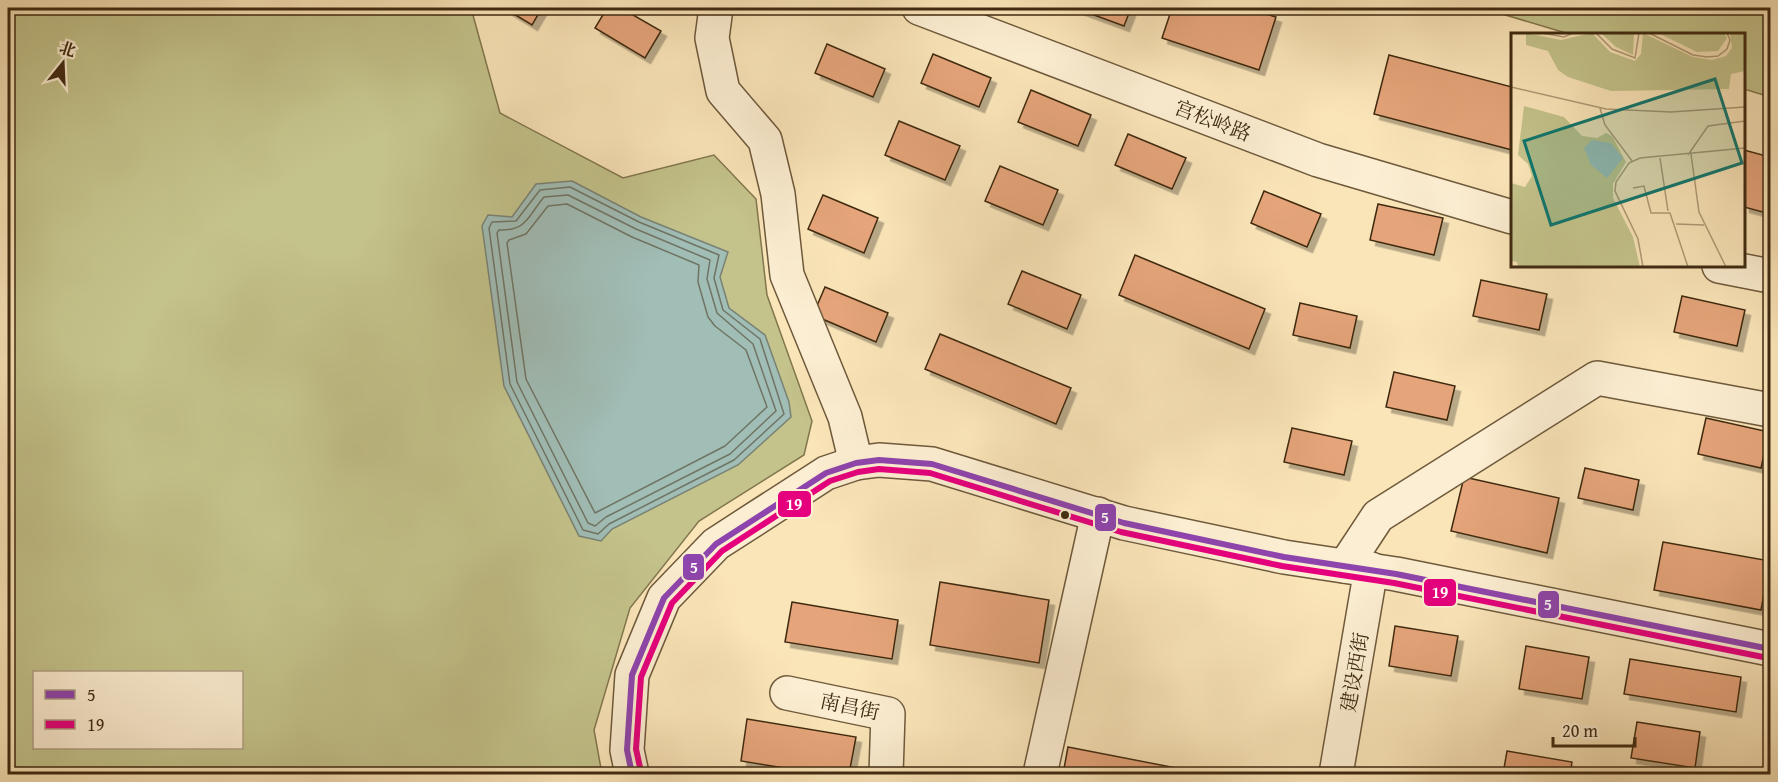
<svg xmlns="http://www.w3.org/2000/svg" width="1778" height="782" font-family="'Gentium Book Plus','Noto Serif SC',serif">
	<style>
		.green { fill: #c4c38b; stroke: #82764e; stroke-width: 1.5; fill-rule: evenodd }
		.water { fill: #a0bdb6; stroke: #798274; stroke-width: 1.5 }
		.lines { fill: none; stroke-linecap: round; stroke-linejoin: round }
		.shore { stroke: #707464; stroke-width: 1.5 }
		.building { fill: #e5a47a; stroke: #3f2a11; stroke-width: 1.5; filter: url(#shadow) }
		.minor-casing { stroke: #6e593b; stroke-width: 36 }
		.minor { stroke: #fceed2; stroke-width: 33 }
		.bus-1-casing { stroke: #fceed2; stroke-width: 10 }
		.bus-2-casing { stroke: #fceed2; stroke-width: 10 }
		.bus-1 { stroke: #8e44ad; stroke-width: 6 }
		.bus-2 { stroke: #e5007d; stroke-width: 6 }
		.bus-dot { fill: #3f2a11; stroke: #fceed2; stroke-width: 2 }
		.labels { text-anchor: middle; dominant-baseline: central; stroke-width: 6; stroke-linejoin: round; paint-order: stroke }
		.street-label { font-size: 20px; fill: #3f2a11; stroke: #fceed2 }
		.inset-road { fill: none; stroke: #af9a76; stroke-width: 1.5 }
		.view { fill: #0f766e; fill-opacity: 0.15; stroke: #0f766e; stroke-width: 3 }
		.inset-edge { fill: none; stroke: #3f2a11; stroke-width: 3 }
		.line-badge { stroke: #fceed2; stroke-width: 2 }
		.badge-label { font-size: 16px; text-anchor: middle; font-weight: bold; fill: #fff }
	</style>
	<defs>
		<filter id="shadow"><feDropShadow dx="5.5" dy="5.5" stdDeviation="0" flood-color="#0004"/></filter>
	</defs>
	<rect width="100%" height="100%" fill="#fae5b9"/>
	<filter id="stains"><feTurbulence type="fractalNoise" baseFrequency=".00333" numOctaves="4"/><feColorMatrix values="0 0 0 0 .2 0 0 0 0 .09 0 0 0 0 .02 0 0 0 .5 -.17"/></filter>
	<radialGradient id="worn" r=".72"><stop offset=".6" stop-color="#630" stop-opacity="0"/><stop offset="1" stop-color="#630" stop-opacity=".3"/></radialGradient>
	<!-- green -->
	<g class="green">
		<path d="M8,8H471L500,113L623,178L714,155L756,199L767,295L812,421L804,455L699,521L630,608L594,730L602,774H8ZM34,672H242V748H34Z"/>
		<polygon points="1482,8 1770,8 1770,97 1744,89 1744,34 1569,34"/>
	</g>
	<!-- water -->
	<polygon class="water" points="572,181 641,217 728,252 720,277 729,308 765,335 789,402 791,417 738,465 612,529 601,541 579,536 504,386 482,226 488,215 512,217 536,184"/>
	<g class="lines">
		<!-- shore -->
		<g class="shore">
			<polygon points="570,187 639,222 719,255 714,278 723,310 760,339 784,414 734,460 609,524 598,534 583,530 510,384 489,228 492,222 516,221 540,190"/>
			<path d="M568,195L636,229L710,260L707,279L717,313L753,344L776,411L730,454L606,517L595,526L588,523L517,382L497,233L499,230C527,231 528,216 544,197Z"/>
			<polygon points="567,204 632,237 699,265 698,282 708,317 715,326 746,350 767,407 725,446 595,513 526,379 507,243 509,240 526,234 548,206"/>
		</g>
	</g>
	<!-- building -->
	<g class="building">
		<polygon points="504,8 542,8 532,25"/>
		<polygon points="607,8 621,8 661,31 645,58 595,28"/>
		<polygon points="1075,8 1131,8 1124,26"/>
		<polygon points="1172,8 1246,8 1276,17 1259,70 1162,38"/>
		<polygon points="827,44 885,69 873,97 815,73"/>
		<polygon points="933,54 991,78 979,107 921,83"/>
		<polygon points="1389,55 1512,87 1512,150 1374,114"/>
		<polygon points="1031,90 1091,115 1078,146 1018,122"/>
		<polygon points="899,121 960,146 945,180 885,155"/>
		<polygon points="1128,134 1186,158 1172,189 1115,165"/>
		<polygon points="1744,150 1770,157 1770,214 1744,207"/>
		<polygon points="1000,166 1058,190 1043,225 985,201"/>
		<polygon points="1264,191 1321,214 1307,247 1251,223"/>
		<polygon points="823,195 878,218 864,253 808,229"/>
		<polygon points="1378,204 1443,218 1434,255 1370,240"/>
		<polygon points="1135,255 1265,309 1249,349 1119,295"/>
		<polygon points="1022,271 1081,295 1067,329 1008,304"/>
		<polygon points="1481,280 1547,294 1539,330 1473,316"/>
		<polygon points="825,287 888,313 876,342 813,315"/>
		<polygon points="1682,296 1745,310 1737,346 1674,332"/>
		<polygon points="1300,303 1357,316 1350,348 1293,335"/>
		<polygon points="940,334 1071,388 1056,424 925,369"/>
		<polygon points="1394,372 1455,386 1447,420 1386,407"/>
		<polygon points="1706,418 1769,432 1761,468 1698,454"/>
		<polygon points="1292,428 1352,441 1344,475 1284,462"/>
		<polygon points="1585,468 1639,480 1633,510 1578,498"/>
		<polygon points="1464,477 1559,498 1547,553 1451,531"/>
		<polygon points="1663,542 1770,561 1761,610 1654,590"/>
		<polygon points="940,582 1049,600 1039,663 930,645"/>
		<polygon points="792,602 898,620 892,659 785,642"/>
		<polygon points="1395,626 1458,636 1451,676 1389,666"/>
		<polygon points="1526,646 1589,657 1582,699 1519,689"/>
		<polygon points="1630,659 1741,677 1736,712 1624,694"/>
		<polygon points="747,719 856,737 849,774 821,774 741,761"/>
		<polygon points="1637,722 1700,732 1695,768 1631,758"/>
		<polygon points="1068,747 1207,774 1063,774"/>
		<polygon points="1507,751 1572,762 1570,774 1503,774"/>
	</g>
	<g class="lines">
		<!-- minor casing -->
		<g class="minor-casing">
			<g id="minor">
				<polyline points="716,8 712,38 723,91 765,140 778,194 787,275 845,417 856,463"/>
				<polyline points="919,8 1318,160 1512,217"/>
				<polyline points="1719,266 1770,276"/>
				<polyline points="1345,566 1378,516 1597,378 1770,410"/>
				<polyline points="787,693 888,714 886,774"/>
				<polyline points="632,774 627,750 632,675 664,598 716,544 826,473 856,463 879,460 932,464 1124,523 1284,557 1396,574 1770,649"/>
				<polyline points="1040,774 1098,514"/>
				<polyline points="1336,774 1371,569"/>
			</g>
		</g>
		<!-- minor -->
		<use href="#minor" class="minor"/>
		<!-- bus-1 casing -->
		<g class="bus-1-casing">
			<polyline id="bus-1" points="632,774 627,750 632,675 664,598 716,544 826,473 856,463 879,460 932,464 1124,523 1284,557 1396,574 1770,649"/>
		</g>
		<!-- bus-2 casing -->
		<g class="bus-2-casing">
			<polyline id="bus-2" points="641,772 636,749 641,677 672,603 722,551 830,481 858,472 879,469 930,473 1121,532 1282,566 1394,583 1768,658"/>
		</g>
		<!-- bus-1 -->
		<use href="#bus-1" class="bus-1"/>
		<!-- bus-2 -->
		<use href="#bus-2" class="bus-2"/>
	</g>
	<!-- markers -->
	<circle class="bus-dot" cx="1065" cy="515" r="5"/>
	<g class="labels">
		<!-- street labels -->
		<g class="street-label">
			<text transform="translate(1213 120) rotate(21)">宫松岭路</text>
			<text transform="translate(1354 672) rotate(-80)">建设西街</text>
			<text transform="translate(850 706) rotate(12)">南昌街</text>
		</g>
	</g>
	<!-- overview -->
	<g transform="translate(1511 33)">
		<rect width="234" height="234" fill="#fae5b9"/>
		<path d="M15,0L50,7L81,0L99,19L124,28L130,21L132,0L182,24L201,27L215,23L221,15L219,0H234V38L220,41L218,56L100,58L57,44L47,37L37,18L15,12ZM90,0H123L122,22L105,14ZM147,0H213L216,5L207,18L186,19ZM13,73L53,84L71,103L86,105L95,100L101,103L115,129L102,151V165L122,204L129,234H7L6,229L0,228V150L14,154L21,143L17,131L7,122Z" fill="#c4c38b"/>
		<path d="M81,107L100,110L112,125L96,145L80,132L73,115Z" fill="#a0bdb6"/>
		<path class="inset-road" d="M31,0L53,4L62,0M85,0L101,16L124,25L128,0M138,0L182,22L196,24L207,23L216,16L219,7L216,0M0,54L95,76L160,79L234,74M89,75L94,92L121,128M180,121L188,179L215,234M177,122L197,93L234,88M149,125L157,178M122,155L133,153L140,180H159L177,234M165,191L193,192M132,234L127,206L104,158L105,149L118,130L129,125L234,115"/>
		<path class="view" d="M204,46L231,130L40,192L13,108Z"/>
		<rect width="234" height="234" class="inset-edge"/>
	</g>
	<g class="line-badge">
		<rect x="777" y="490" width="35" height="28" rx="6" fill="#e5007d"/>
		<rect x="1094" y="503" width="23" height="29" rx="6" fill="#8e44ad"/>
		<rect x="682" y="553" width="23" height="28" rx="6" fill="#8e44ad"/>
		<rect x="1423" y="578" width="34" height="29" rx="6" fill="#e5007d"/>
		<rect x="1537" y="590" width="23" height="29" rx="6" fill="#8e44ad"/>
	</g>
	<g class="badge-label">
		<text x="794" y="510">19</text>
		<text x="1105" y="523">5</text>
		<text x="694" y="573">5</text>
		<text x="1440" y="598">19</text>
		<text x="1548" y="610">5</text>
	</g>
	<!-- margin -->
	<rect width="1778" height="782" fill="none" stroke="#fae5b9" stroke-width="30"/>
	<rect x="9" y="9" width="1760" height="764" fill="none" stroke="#3f2a11" stroke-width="3"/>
	<rect x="15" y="15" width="1748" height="752" fill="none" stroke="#3f2a11" stroke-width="1.5"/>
	<!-- legend -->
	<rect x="33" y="671" width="210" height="78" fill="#fceed2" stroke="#b0a085" stroke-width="1.5"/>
	<rect x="45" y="690" width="30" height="9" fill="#8e44ad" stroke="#b0a085" stroke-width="1.5"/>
	<text x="87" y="701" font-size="18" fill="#3f2a11">5</text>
	<rect x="45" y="720" width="30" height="9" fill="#e5007d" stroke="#b0a085" stroke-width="1.5"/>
	<text x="87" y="731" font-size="18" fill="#3f2a11">19</text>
	<!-- north arrow -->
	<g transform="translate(63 63) rotate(18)" stroke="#fceed2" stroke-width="4.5" paint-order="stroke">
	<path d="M0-4.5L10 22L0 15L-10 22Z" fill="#3f2a11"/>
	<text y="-9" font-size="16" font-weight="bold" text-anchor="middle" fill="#3f2a11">北</text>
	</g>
	<!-- scale -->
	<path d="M1553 737v9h82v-9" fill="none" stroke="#3f2a11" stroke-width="3"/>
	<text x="1562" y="737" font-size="18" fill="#3f2a11" stroke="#fceed2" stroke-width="4.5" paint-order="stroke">20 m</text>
	<rect width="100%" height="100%" filter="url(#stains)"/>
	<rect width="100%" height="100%" fill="url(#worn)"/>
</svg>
